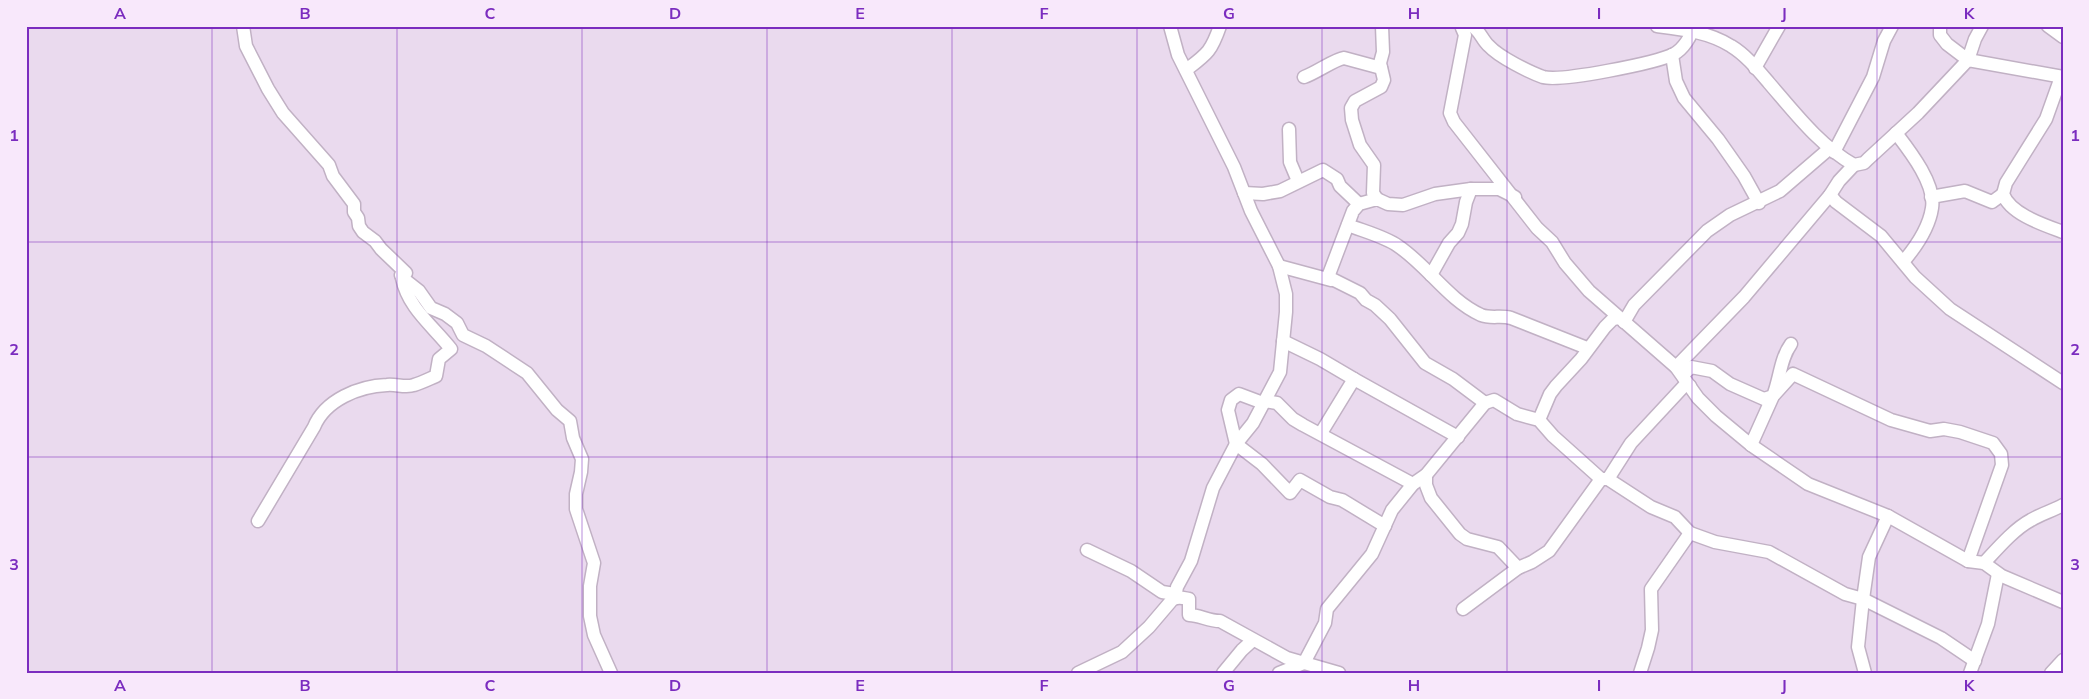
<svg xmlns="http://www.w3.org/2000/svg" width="2089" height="699" font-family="Mulish,sans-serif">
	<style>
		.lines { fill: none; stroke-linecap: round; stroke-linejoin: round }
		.minor-casing { stroke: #c1b1c4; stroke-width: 15 }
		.minor { stroke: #fff; stroke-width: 12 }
		.grid { fill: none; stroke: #7b2cbf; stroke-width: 1; stroke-opacity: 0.55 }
		.neatline { fill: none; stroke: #7b2cbf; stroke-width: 2 }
		.grid-label { font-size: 16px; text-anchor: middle; font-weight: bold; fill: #7b2cbf }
	</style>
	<rect width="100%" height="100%" fill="#eadaee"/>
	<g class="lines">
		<!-- minor casing -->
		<g class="minor-casing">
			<g id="minor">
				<polyline points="243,26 246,46 268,89 283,113 329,165 333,176 354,204 354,212 358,218 359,226 363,232 375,241 381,249 406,273 401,275 405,280 419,291 431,308 445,314 457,323 463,335 486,346 527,373 557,410 570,421 573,438 582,459 581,472 576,494 576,509 594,563 590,586 590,616 594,635 611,673"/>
				<polyline points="1170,26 1178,55 1234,167 1251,211 1279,266 1286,294 1286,312 1280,372 1253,423 1236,444 1213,488 1191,561 1177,587 1175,598"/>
				<polyline points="1468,26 1462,28 1465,35 1450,113 1454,122 1537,228 1552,242 1565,263 1589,291 1676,367 1698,398 1716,416 1751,445 1808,484 1888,516 1968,561 1984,563 2002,576 2063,602"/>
				<path d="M1472,26C1481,32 1482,40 1489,46C1499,57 1529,72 1543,77C1561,82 1656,63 1674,54C1683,49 1692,36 1693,26"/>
				<path d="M1657,26C1682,29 1709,32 1731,46C1746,55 1758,70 1769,83C1795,113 1819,145 1854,165L1864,163L1868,159L1918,113L1968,60L2063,77"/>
				<polyline points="1940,26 1940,35 1947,44 1968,60 1975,39 1982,26"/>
				<polyline points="2048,26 2063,37"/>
				<polyline points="1672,55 1676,81 1684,98 1718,139 1744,176 1759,203"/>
				<polyline points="1755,68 1779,26"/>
				<path d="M1186,70C1207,54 1211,52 1220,26"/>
				<path d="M1304,77C1316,73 1335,59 1344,58L1381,68"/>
				<path d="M2061,77L2046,119L2006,183L2003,194C2010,214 2044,225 2063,232"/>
				<polyline points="1289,129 1290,162 1298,181"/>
				<path d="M1896,133C1909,150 1936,184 1932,208C1929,228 1915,248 1903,262"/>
				<polyline points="1834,152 1873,77 1884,41 1892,26"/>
				<polyline points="1244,193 1263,194 1280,191 1323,170 1337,179 1340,186 1359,204"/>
				<polyline points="1830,195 1836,202 1881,236 1915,277 1950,309 2063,383"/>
				<polyline points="1515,197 1499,189 1471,189 1435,194 1403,205 1388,204 1377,199 1359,204 1353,211 1328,277 1360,293 1366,300 1375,305 1390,319 1425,363 1453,379 1485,403 1494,400 1517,414 1539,420 1553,436 1601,479 1608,479 1651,507 1675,517 1690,533 1715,542 1769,552 1845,594 1863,599 1941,638 1975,661"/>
				<polyline points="1931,197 1965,191 1992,202 2003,194"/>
				<polyline points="1377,199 1373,193 1374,165 1360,145 1352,120 1351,108 1355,101 1381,87 1384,80 1380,63 1383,52 1382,26"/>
				<path d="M1348,225C1363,231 1386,237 1398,246C1428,266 1448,300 1481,315C1491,319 1501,315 1511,318L1587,348"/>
				<polyline points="1279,266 1331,280"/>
				<polyline points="1431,275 1449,243 1458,233 1462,224 1466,202 1471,189"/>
				<polyline points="1624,322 1634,305 1707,231 1730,215 1780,191 1830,148"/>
				<polyline points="1283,341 1320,359 1354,379"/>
				<polyline points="1676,367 1744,297 1830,195 1839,181 1854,165"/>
				<path d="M1683,375L1691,367L1712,371L1730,384L1764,399L1773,396C1780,379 1780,359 1791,344"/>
				<polyline points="1264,401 1277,403 1293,419 1303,425 1413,484"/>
				<polyline points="1263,403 1239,394 1231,400 1228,410 1236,444 1262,464 1290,493 1300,480 1330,497 1342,500 1385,526"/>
				<polyline points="1539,420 1550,394 1556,386 1581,359 1605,327 1613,319 1619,318"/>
				<polyline points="1321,433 1354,379 1458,437"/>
				<polyline points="1751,445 1773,396 1793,374 1891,420 1930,431 1944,429 1960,432 1993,443 2001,454 2002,465 1968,561"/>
				<polyline points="1426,475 1426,485 1431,498 1460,534 1467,539 1498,547 1518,568"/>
				<polyline points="1608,479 1631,443 1684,386 1690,386"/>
				<path d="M258,521L314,427C325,400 359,386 387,385C396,384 406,388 414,385C421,383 429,379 436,376L439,359L451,349C433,326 408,308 402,278"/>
				<polyline points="1087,550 1131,571 1162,592 1175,594"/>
				<path d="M1984,563C1997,549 2014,529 2031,520C2041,514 2052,511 2063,505"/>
				<polyline points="1463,609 1518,568 1532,562 1549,551 1601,479"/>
				<path d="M1078,673L1122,652L1149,627L1172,600C1177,596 1183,598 1189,599V615C1200,615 1208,621 1220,621L1287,658L1339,673"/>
				<polyline points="1223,673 1242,650 1253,640"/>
				<polyline points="1279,673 1304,663 1325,623 1327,609 1372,554 1392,510 1413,484 1426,475 1485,403"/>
				<polyline points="1640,673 1648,648 1652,630 1651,589 1690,533"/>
				<polyline points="1865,673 1858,647 1863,599 1869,557 1888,516"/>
				<polyline points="1970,673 1988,624 1998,574"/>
				<polyline points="2051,673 2063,660"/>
			</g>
		</g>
		<!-- minor -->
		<use href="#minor" class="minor"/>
	</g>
	<!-- grid -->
	<path class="grid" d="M212,26V673M397,26V673M582,26V673M767,26V673M952,26V673M1137,26V673M1322,26V673M1507,26V673M1692,26V673M1877,26V673M26,242H2063M26,457H2063"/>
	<!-- border -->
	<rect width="2089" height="699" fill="none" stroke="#f8e8fb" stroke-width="55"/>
	<rect x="28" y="28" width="2034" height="644" class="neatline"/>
	<g class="grid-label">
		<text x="120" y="19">A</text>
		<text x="305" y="19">B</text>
		<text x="490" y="19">C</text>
		<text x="675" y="19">D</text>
		<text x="860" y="19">E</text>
		<text x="1044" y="19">F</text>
		<text x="1229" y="19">G</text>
		<text x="1414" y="19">H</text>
		<text x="1599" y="19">I</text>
		<text x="1784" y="19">J</text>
		<text x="1969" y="19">K</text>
		<text x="14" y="141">1</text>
		<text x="2075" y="141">1</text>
		<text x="14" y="355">2</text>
		<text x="2075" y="355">2</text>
		<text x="14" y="570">3</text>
		<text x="2075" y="570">3</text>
		<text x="120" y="691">A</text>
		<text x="305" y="691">B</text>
		<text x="490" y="691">C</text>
		<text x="675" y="691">D</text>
		<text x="860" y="691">E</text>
		<text x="1044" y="691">F</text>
		<text x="1229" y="691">G</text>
		<text x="1414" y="691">H</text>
		<text x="1599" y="691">I</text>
		<text x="1784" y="691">J</text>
		<text x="1969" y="691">K</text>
	</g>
</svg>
